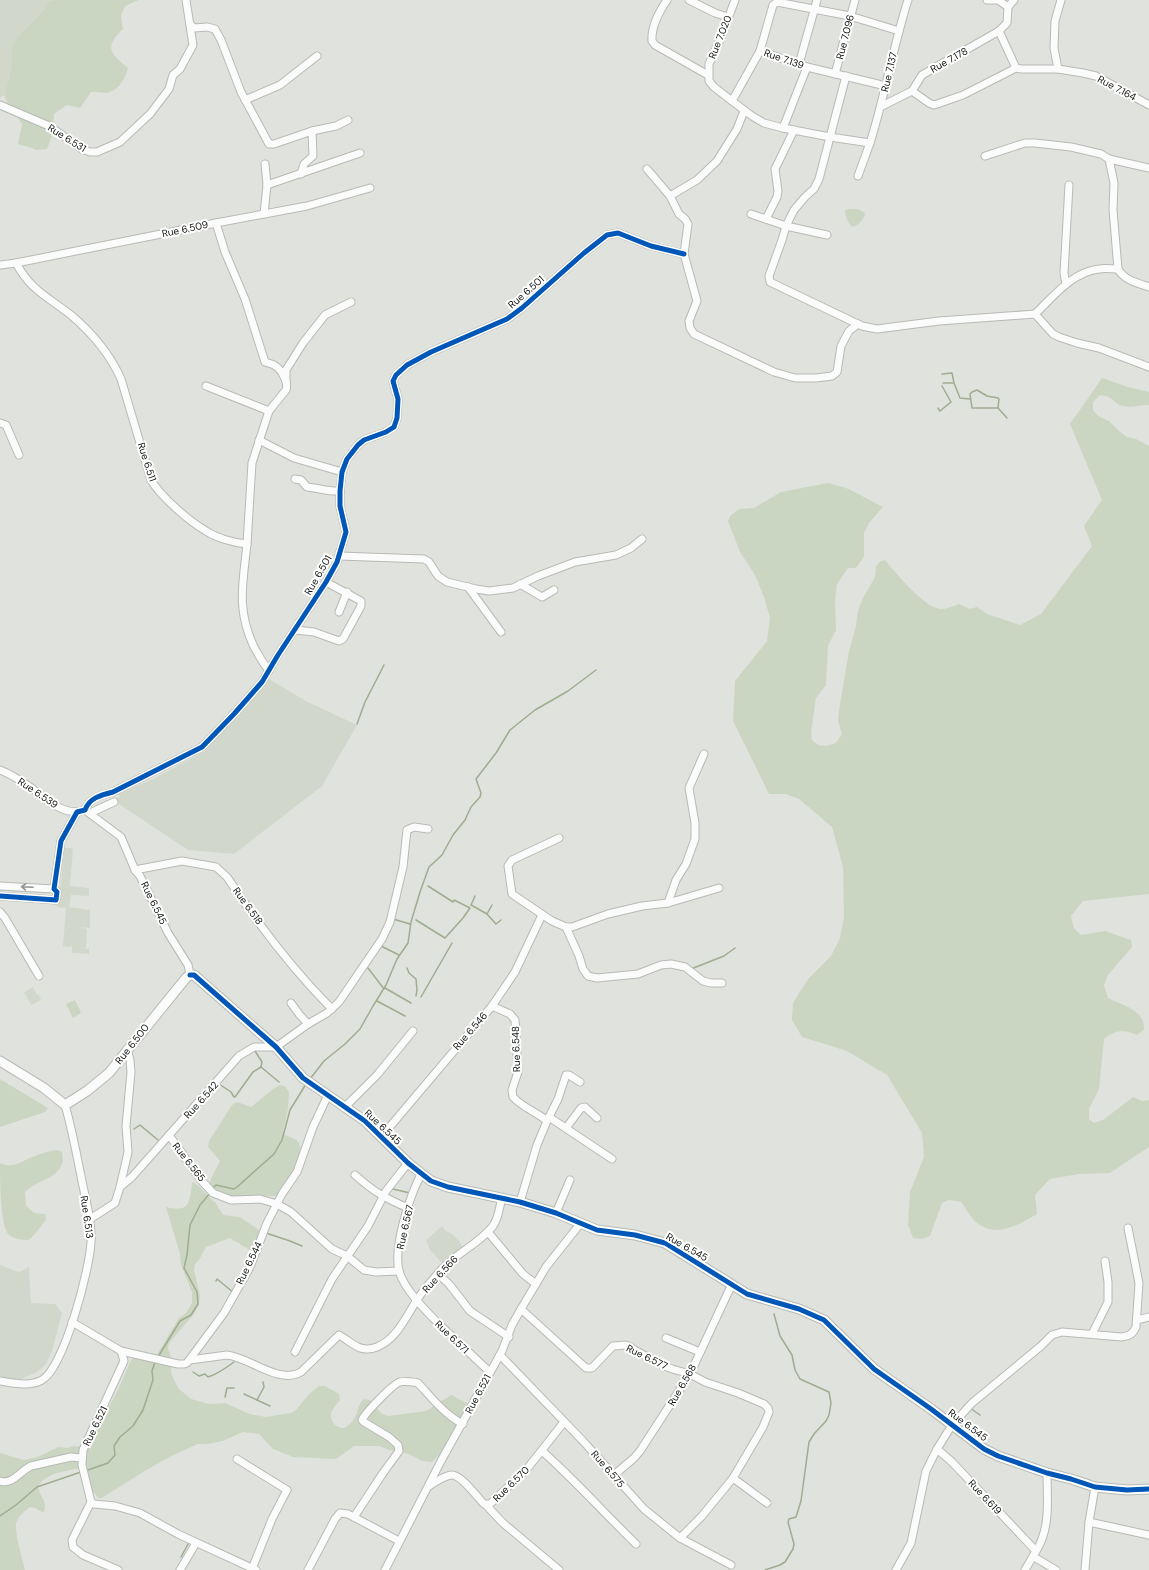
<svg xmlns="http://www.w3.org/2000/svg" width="1149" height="1570" font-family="'DM Sans',sans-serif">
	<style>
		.built { fill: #d1d8cb }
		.green { fill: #cbd6c2 }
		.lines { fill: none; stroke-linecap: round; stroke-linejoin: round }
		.stream { stroke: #9eac90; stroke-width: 1.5 }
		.minor-casing { stroke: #b7bab5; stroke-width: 9 }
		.tertiary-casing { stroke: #b7bab5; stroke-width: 11 }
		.minor { stroke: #fafbfa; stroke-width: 7 }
		.tertiary { stroke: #fafbfa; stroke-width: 9 }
		.cycleway-casing { stroke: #fff; stroke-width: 8 }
		.cycleway { stroke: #0057b8; stroke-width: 5 }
		.oneway { stroke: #929391 }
		.labels { text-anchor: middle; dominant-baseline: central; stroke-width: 4; stroke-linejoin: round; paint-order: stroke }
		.street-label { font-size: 10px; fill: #121410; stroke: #fff }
	</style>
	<rect width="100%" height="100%" fill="#e0e3dd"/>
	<!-- built -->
	<g class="built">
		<polygon points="0,0 55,0 49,1 44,10 20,34 12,45 11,70 4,95 0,98"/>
		<polygon points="269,679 306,701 357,725 322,786 313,793 234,854 188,850 116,802 115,799 120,797 118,794 151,780 205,751"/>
		<polygon points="64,848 72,848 73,850 70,886 89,888 89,896 71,895 69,907 90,910 90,928 80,927 87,929 86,948 79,948 89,949 89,954 72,953 72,944 71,947 63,946 66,908 57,907 60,886 61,886"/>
		<polygon points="33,987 37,995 39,995 41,1000 31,1005 24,992"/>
		<polygon points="442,1226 446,1231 452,1234 459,1241 463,1248 444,1265 430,1250 426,1240"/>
		<polygon points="0,1265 19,1272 29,1267 31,1303 55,1304 62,1313 52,1351 46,1364 37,1372 21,1379 10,1379 0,1376"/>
	</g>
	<!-- green -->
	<g class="green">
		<path d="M55,0H139L125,6L121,16L123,29C104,47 110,53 128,68C125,79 119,91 106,93C101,93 96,91 91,92L80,108L67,105L54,114L53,133L47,149L36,150L32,148L18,144L22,124L7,102L4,95L11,70L12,45L20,34L44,10L49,1Z"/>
		<path d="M849,209H858L865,213C865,219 858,226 852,227C848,223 845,216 845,210Z"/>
		<path d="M1102,378L1128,387L1149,392V405C1140,405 1131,408 1123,406C1113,404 1116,397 1100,395L1093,402V410L1098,416L1109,421L1119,431L1127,437L1136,439L1149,446V894L1083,901L1071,916L1074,928L1081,935L1105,931L1131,940L1132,947L1108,975L1104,985L1108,998C1122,1005 1146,1010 1144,1030L1137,1035C1125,1029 1114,1030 1104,1039L1099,1089L1089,1109V1119L1094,1123L1103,1120L1133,1097L1142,1101L1149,1100V1147L1110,1173L1079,1174L1050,1179L1035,1195L1037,1214C1018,1225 996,1239 976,1222C970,1217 966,1208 961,1202L949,1200L942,1203L930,1236L922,1239L913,1238L908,1225L910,1192L924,1157L922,1133L887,1075L847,1051L802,1037L792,1020L793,1003L808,979L831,956L840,938L844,917L843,867L832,827L799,799L786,794H769L733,721L735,681L767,641L770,618L764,597L755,575L740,552L728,521L730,516L739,509L754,508L781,492L828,483L849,489L883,507L869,523L864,533V557L856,568H848L837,584L835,601L836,630L828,646L826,685L816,698L811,733L812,740L818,745L826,746L836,743L842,734L838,721L839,710L849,651L856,626L858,611L863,598L875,577L876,566L881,561L885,560C896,573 924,608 941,609C947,609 953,606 959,604L970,609L977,607L987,614L1020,625L1041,614L1092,546L1084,526L1102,500L1070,424Z"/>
		<polygon points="75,1000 81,1013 73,1018 66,1004"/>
		<polygon points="0,1079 48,1108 45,1112 0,1127"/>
		<path d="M280,1085L285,1086L289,1092L288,1109L283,1132L285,1135L297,1140C309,1157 288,1180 279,1194L276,1196H225L221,1195L210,1186C209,1178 217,1169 220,1161L208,1147L209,1141L232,1105L237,1102L251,1107L273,1089Z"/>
		<path d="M57,1150L62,1152C68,1177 40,1178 25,1192L26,1206L34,1213L45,1214L46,1220C40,1226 35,1236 28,1240C22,1240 13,1239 8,1234C0,1223 0,1178 0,1163C13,1169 20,1162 32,1157C40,1154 48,1151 57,1150Z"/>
		<path d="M193,1182L199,1186L211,1199L215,1202L223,1215L240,1217L259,1230L260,1232L253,1252L230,1238L206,1247L199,1260L195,1264L194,1270L200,1296L199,1304L194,1314L169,1343L168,1348L171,1357V1373L178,1388L191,1399L209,1404L225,1403L250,1414L266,1417L291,1413L296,1410L310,1393L319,1386H325L339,1394L340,1400C337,1404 333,1408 331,1413C329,1421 338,1431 346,1427C360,1418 355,1407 364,1399L370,1400L382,1414L388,1416L426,1411L451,1395L469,1404L447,1447L432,1462L422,1461L409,1454L389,1450L379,1446H354L336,1459H331L293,1457L273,1449L259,1434L243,1432L223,1441L208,1444H198L173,1455L143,1472L102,1498H98L92,1490L87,1468C77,1468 34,1474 39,1491C42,1499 47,1502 44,1512H42L35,1508L30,1507C25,1511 17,1517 16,1524C15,1535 22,1558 25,1570H0V1453L24,1460L38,1457L58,1447L68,1448L73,1446L84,1447L86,1450L119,1388L130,1362L134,1357L153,1361L179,1318L186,1313L192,1303V1292L181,1265L180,1254L166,1207C189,1213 190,1203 192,1183Z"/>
	</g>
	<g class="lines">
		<!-- stream -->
		<g class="stream">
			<polyline points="942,374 952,373 954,383 960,398 970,399"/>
			<polyline points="943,383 953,383"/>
			<polyline points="938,408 940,411 951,402 942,386"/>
			<polyline points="998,408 972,408 970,394 972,392 977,390 987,396 998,398 999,399 998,408 1007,418"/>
			<polyline points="357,724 365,702 384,665"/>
			<polyline points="475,896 471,905 487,914 496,924 501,920"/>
			<polyline points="487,914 492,905"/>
			<polyline points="393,919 410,924"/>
			<polyline points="416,920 445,938 463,918 470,908 454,900 453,902 428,886"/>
			<polyline points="381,946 399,955"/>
			<polyline points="365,968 368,968 384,989"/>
			<polyline points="407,968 409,973 416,979 417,990 416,996"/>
			<polyline points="691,969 724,956 735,948"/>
			<polyline points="385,988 411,1003"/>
			<polyline points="421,997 452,943"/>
			<polyline points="377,1001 405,1016"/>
			<polyline points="255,1051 262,1062 261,1067"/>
			<polyline points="261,1067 279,1082"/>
			<polyline points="310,1079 324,1061 345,1044 360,1029 373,1006 386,985 397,959 408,943 411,922 420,892 429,867 442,855 453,835 465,820 471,807 480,797 481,793 476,779 496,753 510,730 535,710 568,691 596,670"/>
			<polyline points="219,1084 231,1092 234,1097"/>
			<polyline points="235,1097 253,1072 261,1067"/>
			<polyline points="134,1129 140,1125 158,1140"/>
			<polyline points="213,1188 216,1185 234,1189 237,1187 274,1154 282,1140 290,1110 306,1084"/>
			<polyline points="393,1189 410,1193"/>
			<polyline points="266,1233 290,1241 302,1246"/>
			<polyline points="216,1281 217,1279 234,1293"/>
			<polyline points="158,1357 180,1321 191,1315 198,1304 197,1292 184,1268 187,1255 190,1225 200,1205 210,1193"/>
			<path d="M193,1372L199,1376L205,1374L208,1377C218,1374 226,1368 234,1362"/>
			<polyline points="244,1394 270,1406"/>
			<polyline points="225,1397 227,1388 234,1388"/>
			<polyline points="257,1400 264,1387 263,1382"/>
			<polyline points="970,1408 980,1415"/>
			<polyline points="85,1471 108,1463 115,1455 114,1446 120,1437 133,1426 143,1410 153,1380 152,1371 155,1362"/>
			<polyline points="0,1516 16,1505 37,1487 81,1472"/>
			<polyline points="181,1557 188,1544"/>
			<polyline points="765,1570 780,1565 785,1562 793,1549 794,1544 788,1522 789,1519 796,1517 801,1501 809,1442 814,1434 826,1421 829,1415 831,1403 829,1392 800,1379 795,1370 792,1355 780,1336 774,1314"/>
		</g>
		<!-- minor casing -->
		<g class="minor-casing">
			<g id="minor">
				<path d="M667,0C659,12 651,26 652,41L655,45L708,75"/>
				<polyline points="689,0 715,13 728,17"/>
				<polyline points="735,0 720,40 709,64 709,81 714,87 732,101 752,116 764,123 783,128 830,137 819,179 814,189 805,197 794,210 786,226 782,240 769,276 770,282 862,326 877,329 939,321 1035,314 1053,334 1059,337 1077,343 1099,348 1149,367"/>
				<polyline points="987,0 998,0 1008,7 1014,0"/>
				<polyline points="1061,0 1055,21 1054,48 1058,69 1083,73 1096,76 1149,105"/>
				<polyline points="190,24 194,28 207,27 215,29 221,40 241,92 269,144 274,144 312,131 313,156 304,164 301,174"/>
				<polyline points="999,31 1016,68 1021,69 1058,69"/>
				<polyline points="799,64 817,0"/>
				<polyline points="835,74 855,0"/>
				<path d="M846,76L830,137L870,143C885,96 893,47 908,0"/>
				<polyline points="886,86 807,67 760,51 773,5 777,2 850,16 899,31"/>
				<polyline points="912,91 929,103 934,105 940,103 963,95 1016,68"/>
				<polyline points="245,100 280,85 317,56"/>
				<polyline points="732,101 760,51"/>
				<polyline points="0,105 49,126 82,149 90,152 97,152 120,142 150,114 169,89 173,75 180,69 193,45 186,0"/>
				<polyline points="882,106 912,91 922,75 999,31 1007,23 1008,7"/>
				<polyline points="783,128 807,67"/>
				<polyline points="312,131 336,126 348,120"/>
				<path d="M985,156L1025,143H1035L1071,147L1101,154L1109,159L1114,183L1113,210L1118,269C1124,280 1137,283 1149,287"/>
				<polyline points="1109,159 1149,168"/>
				<polyline points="647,169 670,196 679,214 685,219 688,224 684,254 697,301 689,321 690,328 694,334 774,372 795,378 816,378 832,376 837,372 841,346 849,331 858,324"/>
				<polyline points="858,176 870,143"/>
				<polyline points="267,185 360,153"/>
				<polyline points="670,196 697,180 717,161 737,129 744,111"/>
				<polyline points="264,214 267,185 265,164"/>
				<polyline points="751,214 786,226 827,235"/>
				<polyline points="766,219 777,197 778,191 775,169 794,130"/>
				<path d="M216,223L225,252L245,299L265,362C268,363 272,364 274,365C281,369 289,382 286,390L269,411L252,463L247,544"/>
				<path d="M16,263C32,292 47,296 71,315C92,333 110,354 121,379L151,480C161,497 189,521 206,531C217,538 234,543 247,544C243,583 236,609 254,647C259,655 262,663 269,670"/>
				<polyline points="0,265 16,263 216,223 307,206 370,188"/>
				<polyline points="1066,284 1064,273 1069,185"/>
				<path d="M1035,314C1053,297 1072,272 1099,269C1105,268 1112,269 1118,269"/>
				<polyline points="286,381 286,370 303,343 325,315 351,302"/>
				<polyline points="206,386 269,411"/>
				<polyline points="0,423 6,425 19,455"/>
				<polyline points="259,440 294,458 342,472"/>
				<path d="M295,479L301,480L307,487C318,488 330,492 340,491"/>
				<polyline points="339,556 424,559 429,562 438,576 447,582 476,589 489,591 513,588 538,576 575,562 616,555 631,548 642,539"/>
				<polyline points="520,584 542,597 554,590"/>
				<polyline points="468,587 501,632"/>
				<polyline points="339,612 347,592"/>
				<polyline points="295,630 314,632 339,641 343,639 361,606 361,601 326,582"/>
				<path d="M0,770C11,774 23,782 33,789C46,799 59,812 77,812"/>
				<polyline points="85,810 121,837 135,870 140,876 168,933 188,965 190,975"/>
				<polyline points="90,813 114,802"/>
				<polyline points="559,838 512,860 508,866 512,894 552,921 566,927 572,927 608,914 642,906 668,903 719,888"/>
				<path d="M135,870L182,861L216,867L227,877C258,924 292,969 332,1009"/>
				<polyline points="0,886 54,889"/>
				<path d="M0,896L56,900L57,892L54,889L61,841L77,812L85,810C89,798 101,795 113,792L202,747L234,714L262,682L278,655L326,582L337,562L346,532L340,506V491L342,472L347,459L358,445L364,440L386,432L394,427L397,418L398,399L393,381L396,375L407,365L431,352L507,319L522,308L584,253L607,235L618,233L651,246L684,254"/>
				<polyline points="668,903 676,880 686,864 695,839 695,823 689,788 704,754"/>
				<polyline points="0,912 5,918 39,976"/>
				<polyline points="566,927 579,956 583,969 588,976 597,978 638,974 661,965 671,964 685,967 703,981 711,983 722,983"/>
				<path d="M492,1006L510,1014L515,1020L518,1072L512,1090L513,1097C523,1108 537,1112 547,1121L537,1145L520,1202"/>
				<polyline points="308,1024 327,1013 339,1002 382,939 390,922 394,905 403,867 407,830 414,827 428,829"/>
				<polyline points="346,1106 377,1075 413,1031"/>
				<polyline points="549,1117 612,1159"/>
				<polyline points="547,1121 558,1099 566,1075 569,1075 580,1082"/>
				<polyline points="566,1128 581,1108 585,1107 597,1118"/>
				<polyline points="169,1135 200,1179 213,1193 231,1200 260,1199 277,1204 291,1212 332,1249 347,1256 364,1270 376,1272 399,1271"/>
				<polyline points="382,1136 492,1006 515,972 542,915"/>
				<path d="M421,1174C410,1196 393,1246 399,1271C405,1291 427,1312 441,1326C458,1341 473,1357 490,1372"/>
				<path d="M355,1175C374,1192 385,1198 408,1208"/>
				<polyline points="120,1187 128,1152 126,1126 131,1072 130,1060 127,1049"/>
				<polyline points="556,1213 570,1180"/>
				<polyline points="90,1219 115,1203 120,1187 132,1177 239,1056 254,1047 276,1047 308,1024 299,1014 291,1003"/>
				<polyline points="488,1232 523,1274 536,1284"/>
				<polyline points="438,1274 449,1284 470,1311 509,1337"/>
				<polyline points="521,1309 586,1368 592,1368 613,1346 626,1345 656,1362 672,1369 690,1374 705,1382 738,1393 764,1404 768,1408 769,1412 763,1427 733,1478 702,1516 680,1538"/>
				<polyline points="1137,1320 1149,1317"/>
				<polyline points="72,1322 121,1351 124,1361 83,1450 82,1465 91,1502 94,1504 115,1506 140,1513 178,1534 256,1570"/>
				<polyline points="1092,1334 1108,1302 1108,1282 1105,1261"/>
				<polyline points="666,1338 700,1352"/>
				<polyline points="121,1351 178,1364 184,1364 187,1363 224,1313 250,1267 267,1223 282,1194 297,1172 313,1127 328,1095"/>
				<polyline points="295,1352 332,1279 368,1226 386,1191 408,1163"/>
				<polyline points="500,1355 583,1441 644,1509 680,1538 731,1565"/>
				<path d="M190,1360L227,1355C249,1357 279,1385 301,1372L339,1335C352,1342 360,1354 377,1347C399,1338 407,1313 421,1294C427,1286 435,1277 442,1269C458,1252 480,1243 493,1226C499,1217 499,1208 502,1198"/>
				<path d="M0,1381C13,1383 30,1387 42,1380C64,1368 90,1268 91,1242C92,1220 85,1198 81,1176C76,1152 72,1129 65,1105"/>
				<path d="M542,1451C575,1480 604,1513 636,1544"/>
				<polyline points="237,1459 287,1490 272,1519 252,1569"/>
				<polyline points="614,1475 634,1458 640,1451 690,1374 732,1284"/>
				<polyline points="733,1478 767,1503"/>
				<path d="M0,1481C13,1485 20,1471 31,1466L71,1457L82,1458"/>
				<path d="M429,1486C435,1482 444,1476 451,1475C461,1474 477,1497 484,1504H490L527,1469L564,1422"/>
				<polyline points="91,1502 72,1540 73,1547 83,1555 118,1570"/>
				<polyline points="486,1505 503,1523 559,1570"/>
				<path d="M354,1517L383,1473L399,1451L398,1445L389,1437L364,1422L362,1420C365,1413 394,1383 400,1382C401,1381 417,1382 418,1383C431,1397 445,1415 463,1424"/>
				<polyline points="1089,1522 1149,1535"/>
				<path d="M1036,1551C1051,1528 1047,1499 1047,1473"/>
				<polyline points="1034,1557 1056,1570"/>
				<polyline points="180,1570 196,1543"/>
				<polyline points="308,1570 335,1519 340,1513 348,1514 399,1541"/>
				<polyline points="385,1570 441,1461 502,1351 512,1325 521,1309 546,1267 580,1224"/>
				<polyline points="896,1570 911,1543 926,1471 937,1449"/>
				<path d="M1025,1570L1036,1551L952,1462L937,1449L952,1425L972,1403L1041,1346L1052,1335L1062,1332L1122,1337C1129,1336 1133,1334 1136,1327L1139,1283L1128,1228"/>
				<polyline points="1085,1570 1089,1522 1095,1487"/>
			</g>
		</g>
		<!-- tertiary casing -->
		<g class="tertiary-casing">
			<polyline id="tertiary" points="0,1061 44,1088 65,1105 87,1091 109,1073 186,978 190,975 194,975 276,1047 303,1078 365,1121 408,1163 431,1181 448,1187 520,1202 556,1213 597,1230 635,1235 665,1243 747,1294 799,1309 824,1320 874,1369 931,1409 984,1449 998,1456 1047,1473 1071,1479 1095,1487 1127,1490 1149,1489"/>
		</g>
		<!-- minor -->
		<use href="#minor" class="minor"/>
		<!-- tertiary -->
		<use href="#tertiary" class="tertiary"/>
		<!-- cycleway casing -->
		<g class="cycleway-casing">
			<g id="cycleway">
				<path d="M0,896L56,900L57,892L54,889L61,841L77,812L85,810C89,798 101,795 113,792L202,747L234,714L262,682L278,655L326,582L337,562L346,532L340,506V491L342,472L347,459L358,445L364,440L386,432L394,427L397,418L398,399L393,381L396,375L407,365L431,352L507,319L522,308L584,253L607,235L618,233L651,246L684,254"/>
				<polyline points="190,975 194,975 276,1047 303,1078 365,1121 408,1163 431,1181 448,1187 520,1202 556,1213 597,1230 635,1235 665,1243 747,1294 799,1309 824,1320 874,1369 931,1409 984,1449 998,1456 1047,1473 1071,1479 1095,1487 1127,1490 1149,1489"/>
			</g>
		</g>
		<!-- cycleway -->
		<use href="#cycleway" class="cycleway"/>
	</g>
	<!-- one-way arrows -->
	<defs><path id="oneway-shaft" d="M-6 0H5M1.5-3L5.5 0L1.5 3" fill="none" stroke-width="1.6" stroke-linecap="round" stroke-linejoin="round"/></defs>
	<use class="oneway" href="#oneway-shaft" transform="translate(27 887) rotate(-177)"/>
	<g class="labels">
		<!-- street labels -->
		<g class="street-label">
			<text transform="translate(720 37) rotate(-68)">Rue 7.020</text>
			<text transform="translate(845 37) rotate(-76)">Rue 7.096</text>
			<text transform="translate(784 59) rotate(19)">Rue 7.139</text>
			<text transform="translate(949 60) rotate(-29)">Rue 7.178</text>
			<text transform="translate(889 72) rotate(-77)">Rue 7.137</text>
			<text transform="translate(1117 88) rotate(28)">Rue 7.164</text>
			<text transform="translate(67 138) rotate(32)">Rue 6.531</text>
			<text transform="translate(185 229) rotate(-12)">Rue 6.509</text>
			<text transform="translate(526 292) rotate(-41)">Rue 6.501</text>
			<text transform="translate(147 462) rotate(72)">Rue 6.511</text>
			<text transform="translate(318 575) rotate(-60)">Rue 6.501</text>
			<text transform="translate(38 793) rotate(34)">Rue 6.539</text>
			<text transform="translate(154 903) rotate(64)">Rue 6.545</text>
			<text transform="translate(248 906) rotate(54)">Rue 6.518</text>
			<text transform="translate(470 1031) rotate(-49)">Rue 6.546</text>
			<text transform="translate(132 1044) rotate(-52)">Rue 6.500</text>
			<text transform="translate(516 1049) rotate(-92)">Rue 6.548</text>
			<text transform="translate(201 1100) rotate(-48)">Rue 6.542</text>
			<text transform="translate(383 1127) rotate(43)">Rue 6.545</text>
			<text transform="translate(189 1162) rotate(52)">Rue 6.565</text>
			<text transform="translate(87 1217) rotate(82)">Rue 6.513</text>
			<text transform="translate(405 1227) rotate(-77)">Rue 6.567</text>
			<text transform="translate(687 1247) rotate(30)">Rue 6.545</text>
			<text transform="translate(249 1263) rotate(-64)">Rue 6.544</text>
			<text transform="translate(440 1274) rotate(-47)">Rue 6.566</text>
			<text transform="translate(452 1337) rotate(44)">Rue 6.571</text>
			<text transform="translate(647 1357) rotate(26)">Rue 6.577</text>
			<text transform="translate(682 1385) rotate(-60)">Rue 6.568</text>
			<text transform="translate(478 1394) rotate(-62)">Rue 6.521</text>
			<text transform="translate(968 1425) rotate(37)">Rue 6.545</text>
			<text transform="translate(95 1426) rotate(-64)">Rue 6.521</text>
			<text transform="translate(608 1469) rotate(49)">Rue 6.575</text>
			<text transform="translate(511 1484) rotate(-44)">Rue 6.570</text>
			<text transform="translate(985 1497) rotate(47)">Rue 6.619</text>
		</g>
	</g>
</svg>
